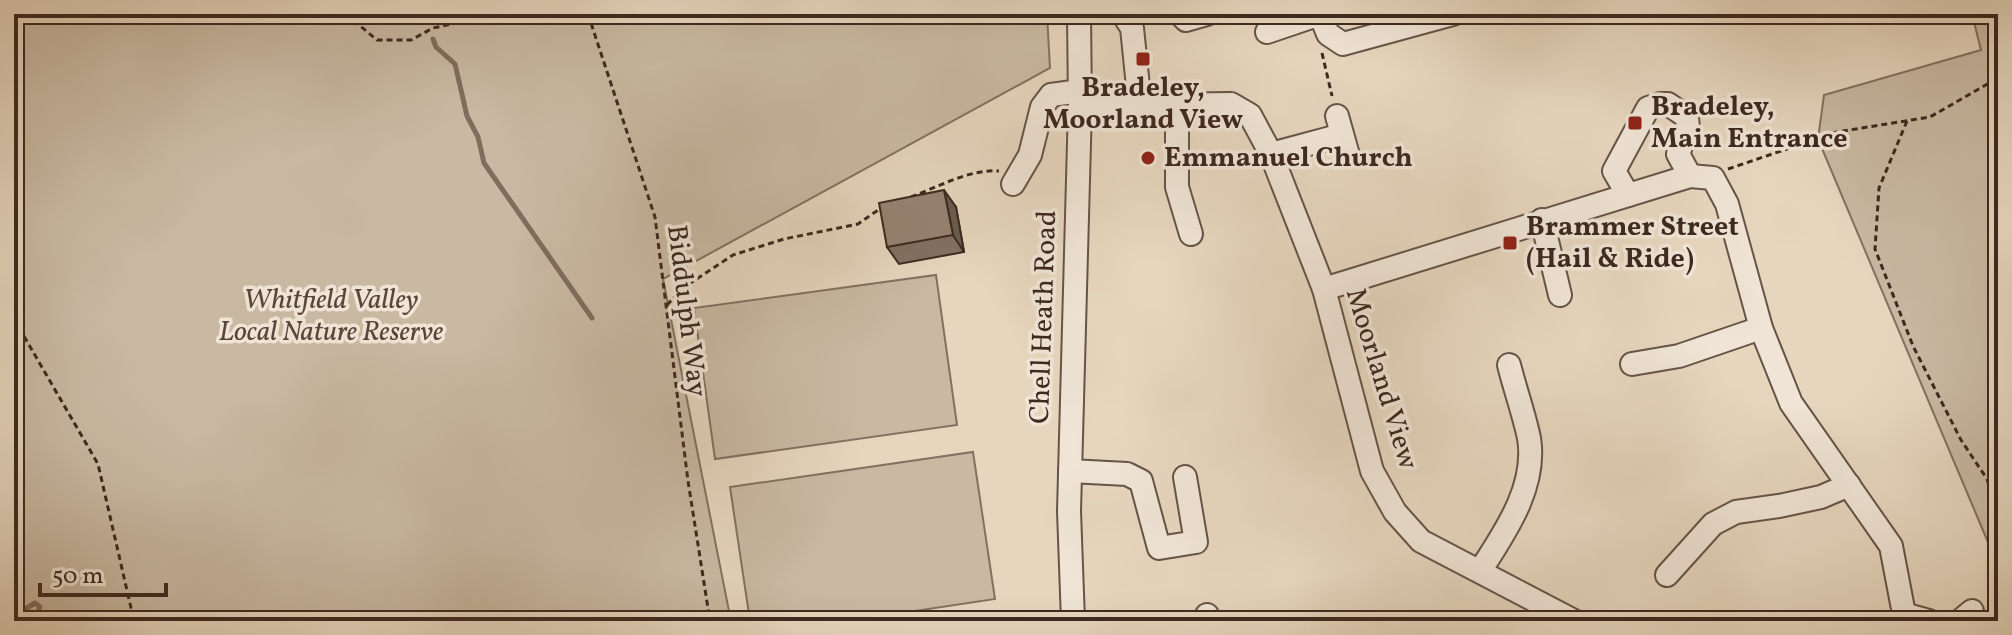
<svg xmlns="http://www.w3.org/2000/svg" width="2012" height="635" font-family="Vollkorn,serif">
	<style>
		.green { fill: #c9b9a3; stroke: #837162; stroke-width: 2 }
		.lines { fill: none; stroke-linecap: round; stroke-linejoin: round }
		.stream { stroke: #806d5e; stroke-width: 5 }
		.minor-casing { stroke: #675448; stroke-width: 26 }
		.path { stroke: #3d2920; stroke-width: 3; stroke-dasharray: 6 4; stroke-linecap: butt }
		.minor { stroke: #efe4d5; stroke-width: 22 }
		.wall { fill: #807162; stroke: #3d2920; stroke-width: 2 }
		.shaded-wall { fill: #685c50; stroke: #3d2920; stroke-width: 2 }
		.building { fill: #958372; stroke: #3d2920; stroke-width: 2 }
		.poi-dot { fill: #8f2418; stroke: #efe4d5; stroke-width: 3 }
		.labels { text-anchor: middle; dominant-baseline: central; stroke-width: 7; stroke-linejoin: round; paint-order: stroke }
		.poi-label { font-size: 28px; font-weight: bold; fill: #3d2920; stroke: #efe4d5; text-anchor: start }
		.park-label { font-size: 28px; font-style: italic; fill: #59463a; stroke: #efe4d5 }
		.street-label { font-size: 28px; fill: #3d2920; stroke: #efe4d5 }
	</style>
	<rect width="100%" height="100%" fill="#e6d6be"/>
	<filter id="stains"><feTurbulence type="fractalNoise" baseFrequency=".0025" numOctaves="4"/><feColorMatrix values="0 0 0 0 .2 0 0 0 0 .09 0 0 0 0 .02 0 0 0 .5 -.17"/></filter>
	<radialGradient id="worn" r=".72"><stop offset=".6" stop-color="#630" stop-opacity="0"/><stop offset="1" stop-color="#630" stop-opacity=".3"/></radialGradient>
	<!-- green -->
	<g class="green">
		<polygon points="14,14 1047,14 1050,68 663,279 731,621 14,621"/>
		<polygon points="1972,14 1998,14 1998,566 1818,139 1824,95 1981,50"/>
		<polygon points="936,275 957,425 715,459 694,308"/>
		<polygon points="973,452 995,599 849,621 750,621 730,487"/>
		<polygon points="1998,583 1998,621 1984,621"/>
	</g>
	<g class="lines">
		<!-- stream -->
		<g class="stream">
			<polyline points="421,14 425,22"/>
			<polyline points="433,39 436,47 455,64 467,116 478,137 484,163 592,318"/>
			<polyline points="14,616 35,603 40,607 34,621"/>
		</g>
		<!-- minor casing -->
		<g class="minor-casing">
			<g id="minor">
				<polyline points="1123,14 1132,28 1140,106"/>
				<polyline points="1180,14 1186,20 1207,14"/>
				<polyline points="1267,32 1320,14 1328,34 1343,44 1453,14"/>
				<polyline points="1080,106 1231,104 1250,115 1271,154 1324,289 1372,471 1395,512 1421,541 1574,621"/>
				<polyline points="1177,106 1177,187 1191,234"/>
				<polyline points="1337,116 1348,155"/>
				<polyline points="1271,154 1342,135"/>
				<polyline points="1013,184 1030,155 1042,107 1051,95 1080,91"/>
				<polyline points="1628,195 1614,171 1648,108 1660,104 1668,104 1687,117 1688,129 1678,154 1690,176"/>
				<polyline points="1542,220 1560,295"/>
				<polyline points="1324,289 1690,176 1713,178 1727,204 1761,328 1791,403 1891,546 1904,614 1929,621"/>
				<polyline points="1632,364 1679,356 1761,328"/>
				<polyline points="1070,471 1127,474 1141,481 1159,548 1196,542 1185,477"/>
				<path d="M1480,571C1505,532 1537,487 1529,438C1524,414 1515,389 1509,365"/>
				<polyline points="1667,575 1713,524 1736,512 1779,506 1821,497 1849,485"/>
				<polyline points="1207,615 1207,621"/>
				<polyline points="1073,621 1069,511 1080,106 1079,14"/>
				<polyline points="1960,621 1972,611"/>
			</g>
		</g>
		<!-- path -->
		<g class="path">
			<polyline points="346,14 377,40 411,40 433,28 476,19 481,14"/>
			<polyline points="588,14 655,217 688,481 710,621"/>
			<polyline points="1322,53 1332,96"/>
			<polyline points="1907,121 1879,188 1875,249 1913,346 1961,440 1987,479 1998,514"/>
			<polyline points="1728,169 1837,132 1930,117 1998,78"/>
			<path d="M911,197C938,187 969,169 999,171"/>
			<polyline points="667,305 683,288 733,255 784,239 858,224 881,208"/>
			<polyline points="14,319 98,464 134,621"/>
		</g>
		<!-- minor -->
		<use href="#minor" class="minor"/>
	</g>
	<!-- wall -->
	<polygon class="wall" points="956,207 964,252 899,264 887,247"/>
	<!-- shaded-wall -->
	<polygon class="shaded-wall" points="944,190 956,207 964,252 953,235"/>
	<!-- building -->
	<polygon class="building" points="944,190 953,235 887,247 879,203"/>
	<!-- markers -->
	<g class="poi-dot">
		<rect x="1135" y="51" width="16" height="16" rx="4"/>
		<rect x="1627" y="115" width="16" height="16" rx="4"/>
		<circle cx="1148" cy="158" r="8"/>
		<rect x="1502" y="235" width="16" height="16" rx="4"/>
	</g>
	<g class="labels">
		<!-- poi labels -->
		<g class="poi-label">
			<text x="1143" y="88" text-anchor="middle">Bradeley,<tspan x="1143" dy="32">Moorland View</tspan></text>
			<text x="1651" y="107">Bradeley,<tspan x="1651" dy="32">Main Entrance</tspan></text>
			<text x="1164" y="158">Emmanuel Church</text>
			<text x="1526" y="227">Brammer Street<tspan x="1526" dy="32">(Hail &amp; Ride)</tspan></text>
		</g>
		<!-- park labels -->
		<g class="park-label">
			<text x="331" y="300">Whitfield Valley<tspan x="331" dy="32">Local Nature Reserve</tspan></text>
		</g>
		<!-- street labels -->
		<g class="street-label">
			<text transform="translate(686 311) rotate(83)">Biddulph Way</text>
			<text transform="translate(1044 317) rotate(-88)">Chell Heath Road</text>
			<text transform="translate(1381 379) rotate(73)">Moorland View</text>
		</g>
	</g>
	<!-- margin -->
	<rect width="2012" height="635" fill="none" stroke="#e6d6be" stroke-width="48"/>
	<rect x="16" y="16" width="1980" height="603" fill="none" stroke="#3d2920" stroke-width="4"/>
	<rect x="24" y="24" width="1964" height="587" fill="none" stroke="#3d2920" stroke-width="2"/>
	<!-- scale -->
	<path d="M40 583v12h126v-12" fill="none" stroke="#3d2920" stroke-width="4"/>
	<text x="52" y="583" font-size="24" fill="#3d2920" stroke="#efe4d5" stroke-width="6" paint-order="stroke">50 m</text>
	<rect width="100%" height="100%" filter="url(#stains)"/>
	<rect width="100%" height="100%" fill="url(#worn)"/>
</svg>
